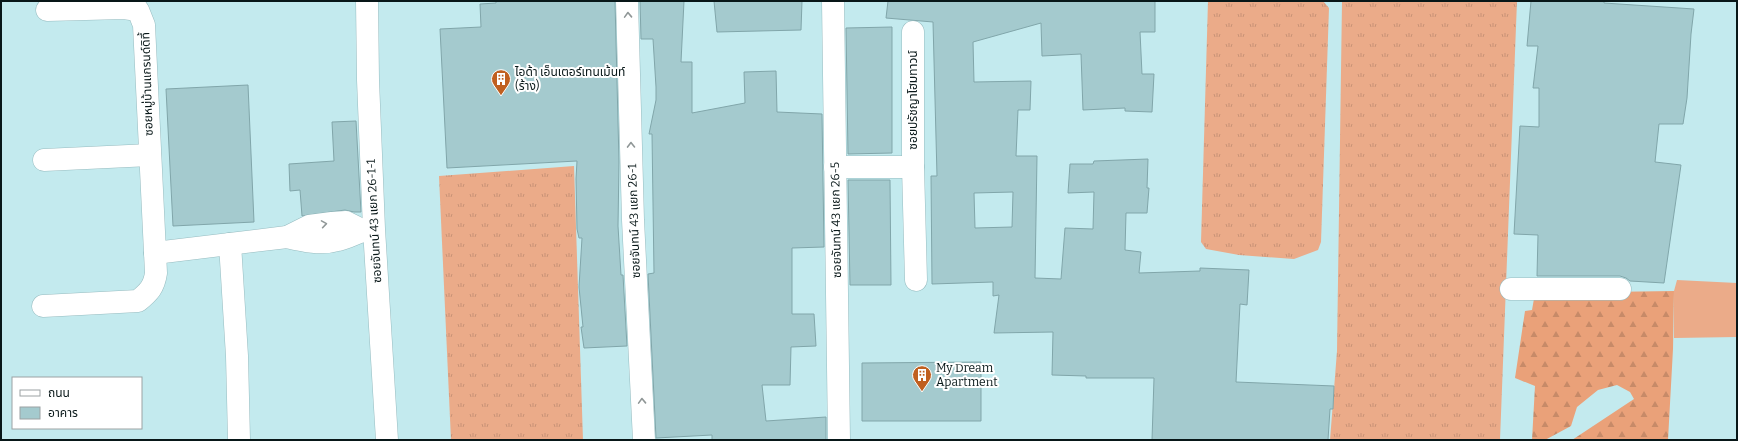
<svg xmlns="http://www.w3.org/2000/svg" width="1738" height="441" font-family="Bitter,'Noto Sans Thai',serif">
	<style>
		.grass { fill: url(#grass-tufts) }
		.forest { fill: url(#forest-firs) }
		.garden { fill: #ebab89 }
		.building { fill: #a4cace; stroke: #81a6aa; fill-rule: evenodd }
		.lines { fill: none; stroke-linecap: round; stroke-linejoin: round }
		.street-casing { stroke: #97bcc0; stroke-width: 23 }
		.street { stroke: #fff; stroke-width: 22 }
		.oneway { stroke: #909797 }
		.labels { text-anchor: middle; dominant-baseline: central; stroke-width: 4; stroke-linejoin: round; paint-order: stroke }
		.poi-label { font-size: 12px; fill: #081718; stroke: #fff; text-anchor: start }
		.street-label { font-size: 12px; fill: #081718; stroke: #fff }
	</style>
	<defs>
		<pattern id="grass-tufts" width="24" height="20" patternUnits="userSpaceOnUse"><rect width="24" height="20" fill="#ebab89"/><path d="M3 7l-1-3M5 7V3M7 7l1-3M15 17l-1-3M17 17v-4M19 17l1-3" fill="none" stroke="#c89276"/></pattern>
		<pattern id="forest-firs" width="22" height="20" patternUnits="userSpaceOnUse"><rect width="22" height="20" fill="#eaa179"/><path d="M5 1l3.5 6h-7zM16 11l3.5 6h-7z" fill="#c78a68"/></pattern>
	</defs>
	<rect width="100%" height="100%" fill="#c3eaee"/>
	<!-- grass -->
	<g class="grass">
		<polygon points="1208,1 1323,1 1329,8 1321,242 1318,250 1294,259 1239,255 1206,249 1201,242"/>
		<polygon points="1342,1 1517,1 1500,440 1330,440 1337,351"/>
		<polygon points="574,166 583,440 451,440 439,176"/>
	</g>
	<!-- forest -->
	<polygon class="forest" points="1674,291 1673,349 1668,440 1572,440 1634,399 1630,392 1617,385 1598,390 1577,407 1571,426 1545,440 1532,440 1535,386 1515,378 1525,311 1532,310 1535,293"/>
	<!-- garden -->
	<polygon class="garden" points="1677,280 1737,283 1737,337 1674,338 1674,291"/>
	<!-- building -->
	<g class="building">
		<polygon points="496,1 615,1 619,162 618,226 621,275 623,275 627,346 584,348 581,327 583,327 579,287 582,238 579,238 577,229 576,179 577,161 447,168 440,29 481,27 480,4 496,3"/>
		<polygon points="640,1 684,1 681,62 692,62 692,113 745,103 744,72 776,71 777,112 822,114 824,247 792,248 792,314 814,314 816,346 791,347 790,385 762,385 766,421 826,417 826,440 712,440 712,435 656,438 648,274 654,273 652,134 649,134 656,100 656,87 653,39 641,39"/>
		<polygon points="714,1 802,1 801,30 717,32"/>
		<path d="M888,1H1155V32H1140L1142,74H1154L1152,112L1125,111V108L1083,110L1081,54L1042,56L1041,23L973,42L974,82L1031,81L1030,110H1018L1016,156H1037L1035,278L1061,279L1065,228L1093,229L1094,192L1068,193L1070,164H1093L1094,161L1148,159L1147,188H1149L1147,213H1126L1125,250L1141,252L1139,273L1200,271V268L1249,270L1247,305L1240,304L1236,382L1334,386L1333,409H1330L1328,440H1152L1154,378H1086V376L1052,375L1053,332L994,333L999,295L993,296V282L932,284L931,176H937L933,22L886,18ZM1013,192L1012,227L975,228L974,193Z"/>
		<polygon points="1531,1 1604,1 1604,3 1694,9 1691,34 1687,98 1683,124 1659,124 1655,162 1681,165 1664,283 1630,281 1626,278 1620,276 1537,276 1538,235 1514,234 1520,126 1539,127 1539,88 1533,88 1538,46 1527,46"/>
		<polygon points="892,27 892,153 848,154 846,28"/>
		<polygon points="248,85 254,222 173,226 166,89"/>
		<polygon points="356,121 361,212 354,212 345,210 302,216 300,190 290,191 289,164 334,161 332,122"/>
		<polygon points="848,180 890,180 891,285 850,285"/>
		<polygon points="981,362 981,421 862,421 862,363"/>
	</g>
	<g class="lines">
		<!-- street casing -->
		<g class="street-casing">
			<g id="street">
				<polyline points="367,1 368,80 374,229 387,440"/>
				<polyline points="627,1 633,220 644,440"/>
				<polyline points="833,1 839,440"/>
				<polyline points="913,32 913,167 916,280"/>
				<polyline points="44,160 150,155"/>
				<polyline points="835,167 913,167"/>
				<path d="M287,237C304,241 321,245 338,240C350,237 359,231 371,229"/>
				<polyline points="230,244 237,356 239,440"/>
				<polyline points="155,253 287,237 309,226 332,223 346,222 362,230"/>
				<polyline points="1511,289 1620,289"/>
				<path d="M43,306L138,301C149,292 154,287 156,273L144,25L138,10L124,8L47,10"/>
			</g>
		</g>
		<!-- street -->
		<use href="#street" class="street"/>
	</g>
	<!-- one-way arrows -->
	<defs><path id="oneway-chevron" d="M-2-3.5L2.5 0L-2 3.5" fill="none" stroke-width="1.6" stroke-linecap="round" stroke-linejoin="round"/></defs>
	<g class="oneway">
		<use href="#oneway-chevron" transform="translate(628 15) rotate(-92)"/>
		<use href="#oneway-chevron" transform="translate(631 145) rotate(-91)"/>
		<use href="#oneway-chevron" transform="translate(324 224) rotate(-9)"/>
		<use href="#oneway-chevron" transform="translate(642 401) rotate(-92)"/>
	</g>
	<!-- icons -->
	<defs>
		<g id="building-pin" transform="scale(1)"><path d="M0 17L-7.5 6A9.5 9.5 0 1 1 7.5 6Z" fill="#c05f1f" stroke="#fff"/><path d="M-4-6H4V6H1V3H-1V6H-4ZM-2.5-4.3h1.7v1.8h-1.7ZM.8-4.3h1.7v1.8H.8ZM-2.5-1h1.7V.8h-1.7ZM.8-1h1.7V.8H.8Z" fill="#fff"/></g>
	</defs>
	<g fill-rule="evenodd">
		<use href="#building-pin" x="501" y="79"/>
		<use href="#building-pin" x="922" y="375"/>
	</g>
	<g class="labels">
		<!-- poi labels -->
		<g class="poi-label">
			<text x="515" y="72">ไอด้า เอ็นเตอร์เทนเม้นท์<tspan x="515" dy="14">(ร้าง)</tspan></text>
			<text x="936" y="368">My Dream<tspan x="936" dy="14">Apartment</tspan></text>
		</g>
		<!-- street labels -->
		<g class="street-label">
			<text transform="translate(147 84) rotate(-92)">ซอยหมู่บ้านแกรนด์ดิที้</text>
			<text transform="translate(913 100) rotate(-90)">ซอยปรัชญาโฮมทาวน์</text>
			<text transform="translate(836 220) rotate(-91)">ซอยจันทน์ 43 แยก 26-5</text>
			<text transform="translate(374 221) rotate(-93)">ซอยจันทน์ 43 แยก 26-1-1</text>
			<text transform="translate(634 221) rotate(-92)">ซอยจันทน์ 43 แยก 26-1</text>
		</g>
	</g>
	<!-- border -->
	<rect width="1738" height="441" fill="none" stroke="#081718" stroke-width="4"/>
	<!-- legend -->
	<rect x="12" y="377" width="130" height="52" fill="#ffffff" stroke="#9ca2a3"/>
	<rect x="20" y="390" width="20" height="6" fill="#ffffff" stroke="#9ca2a3"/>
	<text x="48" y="397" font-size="12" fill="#081718">ถนน</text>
	<rect x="20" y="407" width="20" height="12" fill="#a4cace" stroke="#9ca2a3"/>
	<text x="48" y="417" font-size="12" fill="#081718">อาคาร</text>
</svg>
